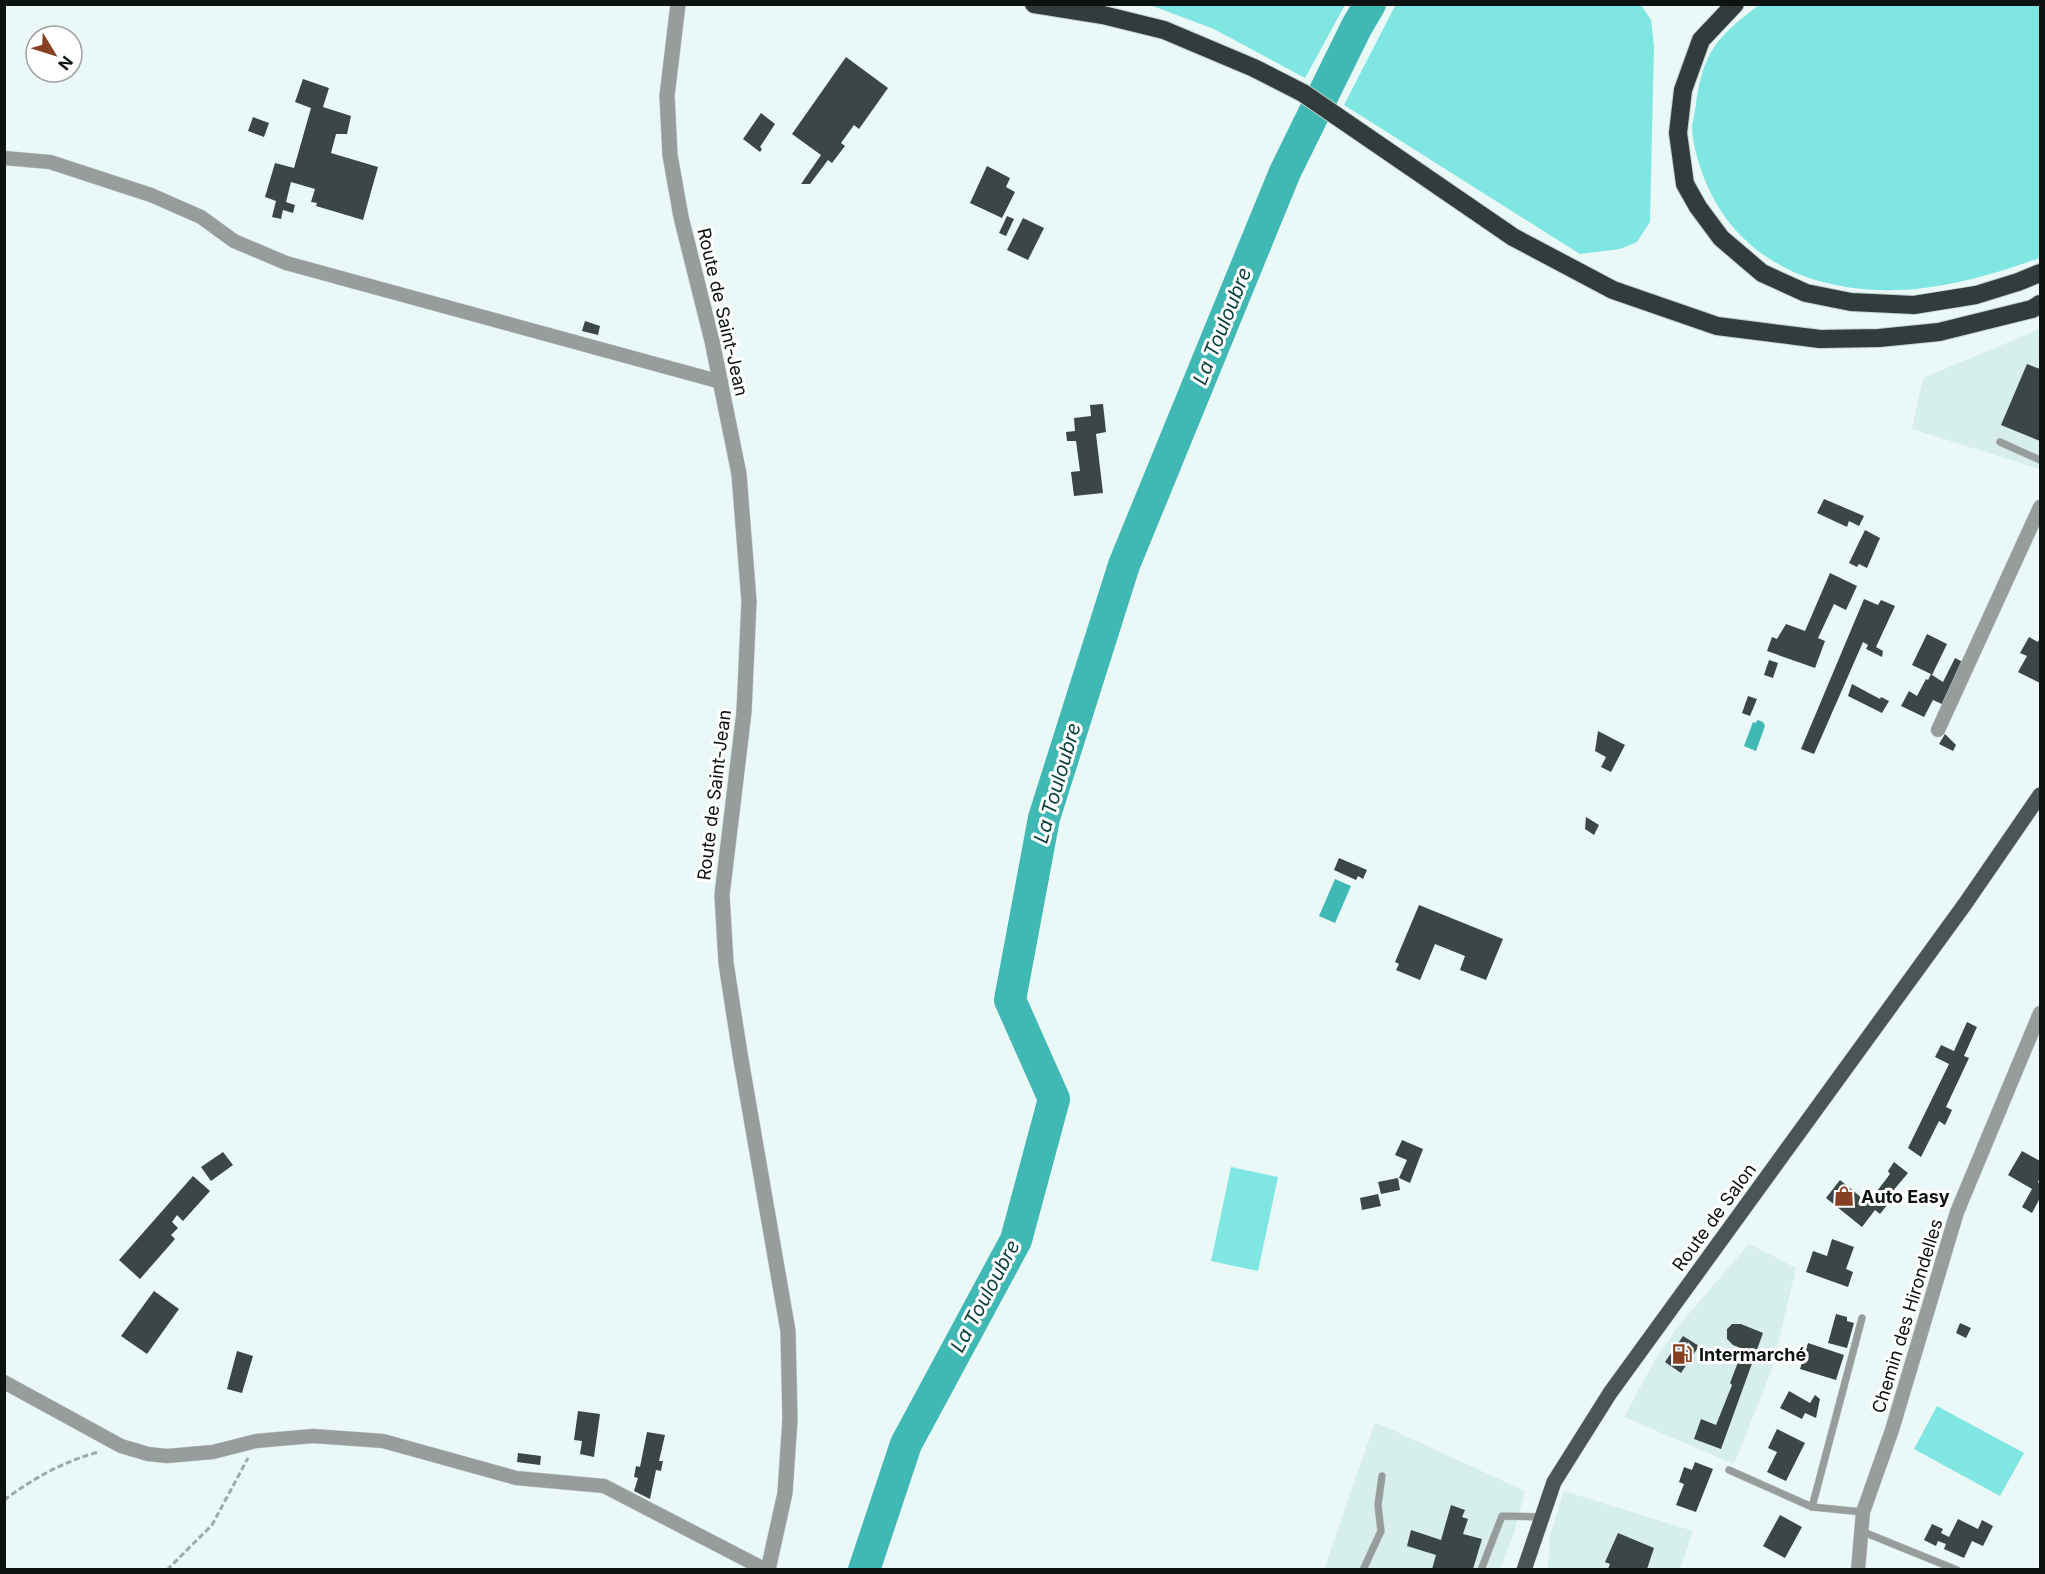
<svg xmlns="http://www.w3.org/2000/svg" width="2045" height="1574" font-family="Inter,sans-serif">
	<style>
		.built { fill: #d6eeec }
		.green { fill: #7fe6e2 }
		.water { fill: #40b8b3 }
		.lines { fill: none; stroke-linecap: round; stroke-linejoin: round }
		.river { stroke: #40b8b3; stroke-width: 32 }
		.building { fill: #3b4746 }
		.service-casing { stroke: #c7d3d2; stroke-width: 8 }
		.minor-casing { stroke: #c7d3d2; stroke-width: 15 }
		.tertiary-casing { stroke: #c7d3d2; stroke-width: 16 }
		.primary-casing { stroke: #c7d3d2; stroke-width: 16 }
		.motorway-casing { stroke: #c7d3d2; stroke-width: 20 }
		.path { stroke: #9ea9a9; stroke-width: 3; stroke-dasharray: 6 3; stroke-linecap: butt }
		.service { stroke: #979d9c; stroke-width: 7 }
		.minor { stroke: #979d9c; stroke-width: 14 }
		.tertiary { stroke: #979d9c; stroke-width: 15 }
		.primary { stroke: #4b5555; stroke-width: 15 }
		.motorway { stroke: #313d3c; stroke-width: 18 }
		.labels { text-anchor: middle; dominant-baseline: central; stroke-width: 6; stroke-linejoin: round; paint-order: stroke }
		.street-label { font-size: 18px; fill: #0d1212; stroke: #fff }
		.poi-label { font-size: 18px; font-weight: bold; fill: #0d1212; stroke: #fff; text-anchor: start }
		.water-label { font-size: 20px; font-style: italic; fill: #073f3d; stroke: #fff }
	</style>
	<rect width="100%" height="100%" fill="#eaf8f7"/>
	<!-- built -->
	<g class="built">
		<polygon points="2040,329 2040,469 1912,429 1923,378"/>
		<polygon points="1749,1244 1796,1268 1772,1369 1734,1464 1624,1417 1655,1360 1679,1325"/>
		<polygon points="1375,1422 1525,1491 1514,1533 1500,1569 1324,1570"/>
		<polygon points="1564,1491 1693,1531 1680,1569 1548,1570 1550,1536"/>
	</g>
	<!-- green -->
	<g class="green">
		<polygon points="1396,4 1641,5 1651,20 1654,46 1650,222 1637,242 1620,249 1580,254 1344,105"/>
		<polygon points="1150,5 1345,5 1305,78 1214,29"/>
		<path d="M1759,5H2040V258C1974,281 1907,300 1836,285C1774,273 1725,235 1703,175C1698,161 1692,142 1692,127C1693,119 1695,112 1696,104C1698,87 1702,68 1711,52C1722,33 1742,18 1759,5Z"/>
		<polygon points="1231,1167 1278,1177 1258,1271 1211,1261"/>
		<polygon points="1937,1406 2024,1453 2000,1496 1914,1449"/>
	</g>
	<!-- water -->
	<g class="water">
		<polygon points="1758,720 1763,722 1765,726 1756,751 1744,746 1753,722 1755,723"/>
		<polygon points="1335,879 1351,886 1335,923 1319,916"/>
	</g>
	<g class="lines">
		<!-- river -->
		<polyline class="river" points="864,1570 906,1444 1016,1240 1054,1099 1010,1000 1044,818 1124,565 1285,172 1357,26 1370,4"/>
	</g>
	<!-- building -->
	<g class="building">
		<polygon points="846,57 888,88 859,129 854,125 841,143 845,146 832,163 828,160 810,184 801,184 821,155 792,134"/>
		<polygon points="303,79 329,88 323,107 351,116 347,134 336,134 331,153 378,167 363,220 316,206 317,203 311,202 315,189 291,182 286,202 295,205 293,213 283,210 281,219 272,217 276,201 265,197 275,163 294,168 311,108 295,102"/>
		<polygon points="761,113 775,124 760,147 762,149 760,152 743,139"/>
		<polygon points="253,117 269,123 264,137 248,131"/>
		<polygon points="987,166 1010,178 1006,187 1015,192 1002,218 970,203"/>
		<polygon points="1007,216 1014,219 1006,236 999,233"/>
		<polygon points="1023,218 1044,228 1028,260 1007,250"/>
		<polygon points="585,321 600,326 598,335 582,331"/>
		<polygon points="2027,364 2040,369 2040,441 2001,425"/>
		<polygon points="1103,404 1106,432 1096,434 1103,493 1074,496 1071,472 1080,471 1076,441 1067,441 1066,432 1075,431 1074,418 1091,416 1090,405"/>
		<polygon points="1824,499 1864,516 1859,526 1849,521 1847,527 1817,513"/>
		<polygon points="1865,530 1880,538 1867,568 1859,564 1857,567 1849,563"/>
		<polygon points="1830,573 1857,586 1846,610 1834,604 1818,638 1825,641 1815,668 1767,651 1772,637 1777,639 1786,624 1805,631"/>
		<polygon points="1864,599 1878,605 1881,600 1895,606 1876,647 1883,651 1882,657 1866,649 1868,645 1863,642 1814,754 1801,749"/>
		<polygon points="1927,634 1947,644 1932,675 1943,682 1955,658 1967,664 1944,705 1933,700 1924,717 1901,706 1909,691 1917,696 1926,679 1928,680 1931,674 1912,665"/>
		<polygon points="2029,637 2038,642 2040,637 2040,683 2018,672 2027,656 2020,653"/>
		<polygon points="1769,660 1778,663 1773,678 1764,675"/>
		<polygon points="1852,684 1880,699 1881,697 1889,701 1882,713 1848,696"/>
		<polygon points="1748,696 1757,699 1750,716 1742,713"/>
		<polygon points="1598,731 1625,745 1611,772 1601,767 1606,757 1595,751"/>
		<polygon points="1945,734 1956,745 1953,751 1939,744"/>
		<polygon points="1586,817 1599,825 1594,835 1585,829"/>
		<polygon points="1339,858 1367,870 1363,879 1358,876 1356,880 1334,870"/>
		<polygon points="1419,905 1503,939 1486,980 1460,970 1465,956 1435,944 1420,980 1396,970 1399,964 1395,962"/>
		<polygon points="1967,1022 1977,1027 1964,1056 1969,1058 1946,1107 1952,1110 1945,1125 1939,1121 1921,1157 1908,1148 1949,1064 1935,1057 1941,1045 1954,1051"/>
		<polygon points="1402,1140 1423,1149 1410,1183 1399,1178 1407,1160 1395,1155"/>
		<polygon points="2022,1151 2040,1161 2040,1177 2038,1182 2040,1184 2040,1198 2032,1213 2022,1207 2032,1189 2008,1175"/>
		<polygon points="223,1152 233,1165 211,1181 201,1167"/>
		<polygon points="1894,1162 1908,1173 1892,1192 1895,1195 1880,1214 1875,1210 1862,1227 1826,1198 1840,1180 1868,1203 1890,1174 1888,1171"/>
		<polygon points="193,1176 210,1191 183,1221 177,1215 172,1222 178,1228 171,1235 175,1239 140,1279 119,1260"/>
		<polygon points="1398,1178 1400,1190 1381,1194 1378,1182"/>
		<polygon points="1378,1194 1381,1206 1362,1210 1360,1198"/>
		<polygon points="1832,1239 1854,1247 1846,1269 1853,1272 1848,1287 1806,1272 1813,1251 1827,1256"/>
		<polygon points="154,1291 179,1309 147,1354 121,1336"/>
		<polygon points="1836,1314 1847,1317 1847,1321 1854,1323 1847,1348 1828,1343"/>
		<polygon points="1960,1323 1971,1328 1966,1338 1956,1333"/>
		<polygon points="1732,1324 1741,1324 1763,1333 1721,1449 1694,1439 1701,1419 1716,1425 1732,1385 1730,1383 1743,1349 1733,1345 1727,1339 1727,1329"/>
		<polygon points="1683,1336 1699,1346 1681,1373 1665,1362"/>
		<polygon points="1808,1343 1844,1355 1836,1380 1800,1369"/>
		<polygon points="237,1351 253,1356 242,1393 227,1389"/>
		<polygon points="1789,1391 1810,1403 1815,1395 1820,1399 1816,1418 1805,1413 1802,1419 1780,1408"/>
		<polygon points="578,1411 600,1414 594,1457 580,1454 582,1441 574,1440"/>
		<polygon points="1777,1429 1805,1443 1786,1481 1767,1472 1777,1452 1768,1448"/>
		<polygon points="647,1432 665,1435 659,1461 663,1461 661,1471 656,1470 650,1499 634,1491 638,1478 634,1477 636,1466 640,1467"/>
		<polygon points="518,1453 541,1456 540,1465 517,1462"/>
		<polygon points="1695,1462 1713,1469 1696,1512 1676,1505 1684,1484 1679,1482 1684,1467 1692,1470"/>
		<polygon points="1451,1505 1465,1510 1462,1517 1468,1519 1463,1534 1482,1539 1473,1569 1432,1569 1436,1555 1407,1546 1411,1530 1441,1540"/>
		<polygon points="1780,1515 1802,1527 1785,1558 1763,1546"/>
		<polygon points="1958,1519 1978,1529 1982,1520 1993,1526 1983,1546 1972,1541 1964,1558 1944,1549 1946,1544 1938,1541 1936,1546 1924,1540 1932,1524 1943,1529 1941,1533 1949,1537"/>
		<polygon points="1618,1533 1654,1548 1647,1569 1608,1569 1610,1564 1605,1562"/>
	</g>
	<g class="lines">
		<!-- service casing -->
		<g class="service-casing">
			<g id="service">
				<polyline points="2000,442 2040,460"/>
				<polyline points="1729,1470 1812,1507 1863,1512"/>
				<polyline points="1812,1507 1862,1318"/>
				<polyline points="1861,1531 1957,1570"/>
				<polyline points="1363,1570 1381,1531 1378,1505 1382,1476"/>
				<polyline points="1481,1570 1502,1516 1542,1517"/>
			</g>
		</g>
		<!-- minor casing -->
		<g class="minor-casing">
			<g id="minor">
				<polyline points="4,158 50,162 151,195 201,217 234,241 286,263 721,382"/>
				<polyline points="1938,730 2040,507"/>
				<polyline points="4,1382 121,1446 148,1454 167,1456 213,1452 256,1441 313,1436 383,1441 516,1478 604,1486 766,1570"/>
				<polyline points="1858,1570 1863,1512 1892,1430 1957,1212 2040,1013"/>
			</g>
		</g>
		<!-- tertiary casing -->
		<g class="tertiary-casing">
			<polyline id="tertiary" points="678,4 667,96 670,155 681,217 712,341 739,474 749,601 744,712 722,895 726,963 740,1054 788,1331 790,1419 785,1493 768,1570"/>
		</g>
		<!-- primary casing -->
		<g class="primary-casing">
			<polyline id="primary" points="1524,1570 1554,1482 1610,1393 1965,904 2040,795"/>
		</g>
		<!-- motorway casing -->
		<g class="motorway-casing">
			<g id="motorway">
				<polyline points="1034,4 1103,15 1164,30 1254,68 1303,93 1513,237 1613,290 1717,326 1820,339 1879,338 1939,332 2032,309 2040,304"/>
				<polyline points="1735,4 1701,40 1683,90 1678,133 1685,184 1698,207 1721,238 1762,273 1806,293 1851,302 1914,305 1976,295 2018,282 2040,273"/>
			</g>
		</g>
		<!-- path -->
		<g class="path">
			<path d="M4,1500C34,1478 64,1461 99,1452"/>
			<polyline points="167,1570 212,1525 248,1458"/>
		</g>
		<!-- service -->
		<use href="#service" class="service"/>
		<!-- minor -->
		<use href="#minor" class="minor"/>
		<!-- tertiary -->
		<use href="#tertiary" class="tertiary"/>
		<!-- primary -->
		<use href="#primary" class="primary"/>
		<!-- motorway -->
		<use href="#motorway" class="motorway"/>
	</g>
	<!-- icons -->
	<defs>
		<g id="shop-bare" transform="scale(1.62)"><path d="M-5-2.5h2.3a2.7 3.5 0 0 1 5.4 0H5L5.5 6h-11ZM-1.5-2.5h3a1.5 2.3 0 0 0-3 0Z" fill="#873f21" stroke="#fff" stroke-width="2.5" paint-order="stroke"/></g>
		<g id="fuel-bare" transform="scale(1.62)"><path d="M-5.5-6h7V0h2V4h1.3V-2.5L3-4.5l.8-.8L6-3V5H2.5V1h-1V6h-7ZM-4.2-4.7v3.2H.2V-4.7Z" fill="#873f21" stroke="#fff" stroke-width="2.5" paint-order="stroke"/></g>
	</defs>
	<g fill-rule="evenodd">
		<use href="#shop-bare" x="1844" y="1196"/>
		<use href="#fuel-bare" x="1682" y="1354"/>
	</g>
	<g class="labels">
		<!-- street labels -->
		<g class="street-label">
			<text transform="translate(723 312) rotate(77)">Route de Saint-Jean</text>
			<text transform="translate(714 795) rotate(-83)">Route de Saint-Jean</text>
			<text transform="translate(1714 1217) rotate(-54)">Route de Salon</text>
			<text transform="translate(1907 1316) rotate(-73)">Chemin des Hirondelles</text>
		</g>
		<!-- poi labels -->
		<g class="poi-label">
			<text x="1861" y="1196">Auto Easy</text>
			<text x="1699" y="1354">Intermarché</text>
		</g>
		<!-- water labels -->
		<g class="water-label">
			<text transform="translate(1222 326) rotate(-68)">La Touloubre</text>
			<text transform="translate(1057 783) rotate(-74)">La Touloubre</text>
			<text transform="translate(985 1296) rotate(-62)">La Touloubre</text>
		</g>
	</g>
	<!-- border -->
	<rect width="2045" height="1574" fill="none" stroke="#0d1212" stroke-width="12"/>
	<!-- north arrow -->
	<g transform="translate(54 54) rotate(128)"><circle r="28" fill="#ffffff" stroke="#9ea0a0" stroke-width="1.5"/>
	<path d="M0-4.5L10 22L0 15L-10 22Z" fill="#873f21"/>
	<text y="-9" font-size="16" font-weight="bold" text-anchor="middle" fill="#0d1212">N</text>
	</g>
</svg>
